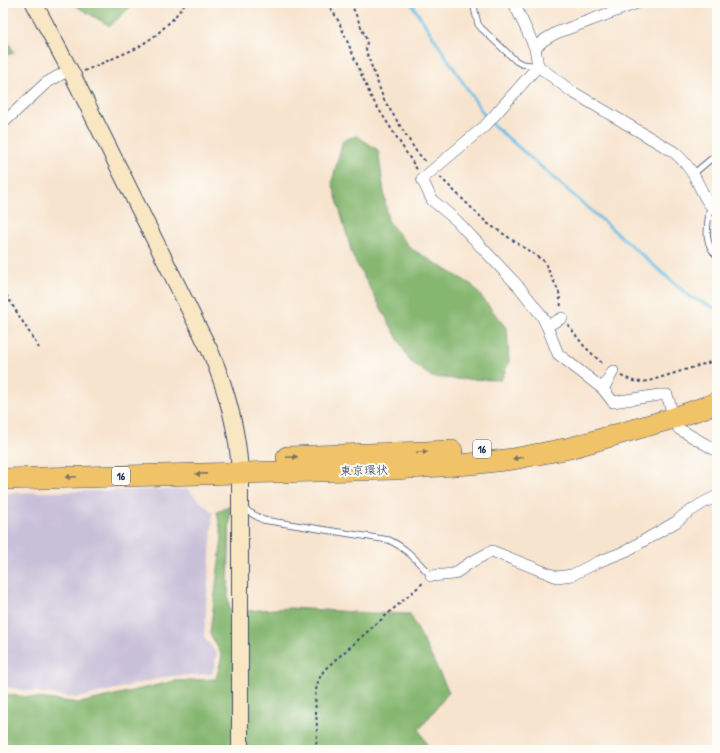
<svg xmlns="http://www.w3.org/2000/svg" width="720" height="753" font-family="'Patrick Hand','Klee One',sans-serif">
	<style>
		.industrial { fill: #c8bfd8 }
		.forest { fill: #86b771; stroke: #507368 }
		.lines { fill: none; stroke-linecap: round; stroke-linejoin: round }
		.stream { stroke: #6bbfe7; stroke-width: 3 }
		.lane-casing { stroke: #3c4a6f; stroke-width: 7 }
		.street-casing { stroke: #3c4a6f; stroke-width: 12 }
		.secondary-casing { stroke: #3c4a6f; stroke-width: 18 }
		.highway-casing { stroke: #3c4a6f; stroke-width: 22 }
		.path { stroke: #3c4a6f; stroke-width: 2; stroke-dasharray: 3 3; stroke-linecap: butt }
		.lane { stroke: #fff; stroke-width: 5.5 }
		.street { stroke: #fff; stroke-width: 11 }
		.secondary { stroke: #f9e7c3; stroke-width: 16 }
		.highway { stroke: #f1c369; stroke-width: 21 }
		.oneway { fill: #7b7263 }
		.labels { text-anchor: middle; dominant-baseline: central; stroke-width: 4; stroke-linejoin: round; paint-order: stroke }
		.shield { fill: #fdfcf7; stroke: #5f6c8c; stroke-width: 1 }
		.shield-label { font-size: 11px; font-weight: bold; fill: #1b2f5e }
		.street-label { font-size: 12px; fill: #1b2f5e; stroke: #fdfcf7 }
	</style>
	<rect width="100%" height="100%" fill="#fdfcf7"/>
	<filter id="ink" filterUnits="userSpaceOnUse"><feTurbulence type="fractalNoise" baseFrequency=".025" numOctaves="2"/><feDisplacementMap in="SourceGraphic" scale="8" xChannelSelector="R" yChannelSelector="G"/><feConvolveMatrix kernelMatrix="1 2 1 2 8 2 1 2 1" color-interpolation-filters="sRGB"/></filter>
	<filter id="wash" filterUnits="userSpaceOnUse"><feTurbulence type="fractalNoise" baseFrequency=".012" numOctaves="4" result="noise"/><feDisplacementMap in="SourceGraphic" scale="16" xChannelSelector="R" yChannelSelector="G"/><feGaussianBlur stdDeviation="0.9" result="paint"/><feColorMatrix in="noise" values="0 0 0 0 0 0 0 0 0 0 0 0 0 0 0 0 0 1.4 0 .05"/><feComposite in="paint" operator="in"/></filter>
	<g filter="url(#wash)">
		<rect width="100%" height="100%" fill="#f7e4ce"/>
		<!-- industrial -->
		<polygon class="industrial" points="187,489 213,513 204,637 217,654 212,674 170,676 77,698 3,687 3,493"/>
		<!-- forest -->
		<g class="forest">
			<polygon points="71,3 134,3 110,26"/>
			<polygon points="3,31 14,53 3,56"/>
			<polygon points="357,136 378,150 388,221 410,248 472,285 507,329 509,363 501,380 455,379 432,377 410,361 353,257 332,182 343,140"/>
			<polygon points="230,506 228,595 230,612 291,608 369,613 410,614 449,692 419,730 430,750 3,750 3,694 80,703 175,681 216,679 222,656 210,633 222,538 217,512"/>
		</g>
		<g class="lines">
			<!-- stream -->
			<g class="stream">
				<polyline points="411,3 487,119"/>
				<polyline points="491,123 690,297 717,309"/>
			</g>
		</g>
	</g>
	<g filter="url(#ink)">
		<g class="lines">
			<!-- lane casing -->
			<g class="lane-casing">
				<g id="lane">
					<polyline points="473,3 478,24 481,28 516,61 522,64 538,66"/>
					<polyline points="693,174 717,154"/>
					<path d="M710,206C708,224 702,242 717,256"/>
					<path d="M242,508L263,520L389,540C408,549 417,561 431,576"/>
				</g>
			</g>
			<!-- street casing -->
			<g class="street-casing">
				<g id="street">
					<path d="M514,3L535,48L538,66L571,91L674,152C681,158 688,166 693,174C701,187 704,202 717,211"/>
					<polyline points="535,48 544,40 556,33 637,3"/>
					<polyline points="538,66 486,125 422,179 432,200 456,220 520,288 542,316 547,326 558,354 603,389"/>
					<polyline points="3,123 46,83 69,70"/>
					<polyline points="547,326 562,318"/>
					<polyline points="613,371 603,389 613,402 659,395 667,395 674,418 679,429 717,451"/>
					<polyline points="431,576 454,574 471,562 492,551 557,577 572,575 598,562 626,551 676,522 684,515 703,503 717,496"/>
				</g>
			</g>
			<!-- secondary casing -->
			<g class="secondary-casing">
				<path id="secondary" d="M34,3L73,76L211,353C227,391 238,432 240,473V750"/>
			</g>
			<!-- highway casing -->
			<g class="highway-casing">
				<g id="highway">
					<polyline points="287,457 452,451"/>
					<polyline points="3,479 395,469 470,464 513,459 570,448 674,418 717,403"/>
				</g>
			</g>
			<!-- path -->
			<g class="path">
				<polyline points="328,3 339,22 371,97 418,171"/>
				<polyline points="351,3 367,41 366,51 384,100 416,151 426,162"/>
				<polyline points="84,71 137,48 156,35 172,20 186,3"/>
				<polyline points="440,177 487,223 544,261 559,292 561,307"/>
				<polyline points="3,290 39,348"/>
				<polyline points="568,325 584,346 604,365"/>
				<polyline points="621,376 636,382 649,381 717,360"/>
				<path d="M316,750C316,744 317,737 317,731C317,708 310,689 325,669L424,582"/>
			</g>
			<!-- lane -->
			<use href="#lane" class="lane"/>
			<!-- street -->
			<use href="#street" class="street"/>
			<!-- secondary -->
			<use href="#secondary" class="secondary"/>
			<!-- highway -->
			<use href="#highway" class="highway"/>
		</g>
		<!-- one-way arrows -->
		<defs><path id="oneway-solid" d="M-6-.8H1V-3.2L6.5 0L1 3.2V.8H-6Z"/></defs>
		<g class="oneway">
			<use href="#oneway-solid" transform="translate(422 452) rotate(-2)"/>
			<use href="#oneway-solid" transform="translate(292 457) rotate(-2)"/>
			<use href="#oneway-solid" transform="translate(518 458) rotate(169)"/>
			<use href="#oneway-solid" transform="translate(201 474) rotate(179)"/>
			<use href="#oneway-solid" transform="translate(71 477) rotate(178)"/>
		</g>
	</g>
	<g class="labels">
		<!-- shield labels -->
		<g class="shield">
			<rect x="473" y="440" width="18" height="18" rx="3"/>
			<rect x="112" y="467" width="18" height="18" rx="3"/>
		</g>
		<g class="shield-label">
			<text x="482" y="449">16</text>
			<text x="121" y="476">16</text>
		</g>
		<!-- street labels -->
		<g class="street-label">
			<text transform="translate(364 470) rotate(-1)">東京環状</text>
		</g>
	</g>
	<!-- margin -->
	<rect width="720" height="753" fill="none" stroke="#fdfcf7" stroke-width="16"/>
</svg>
